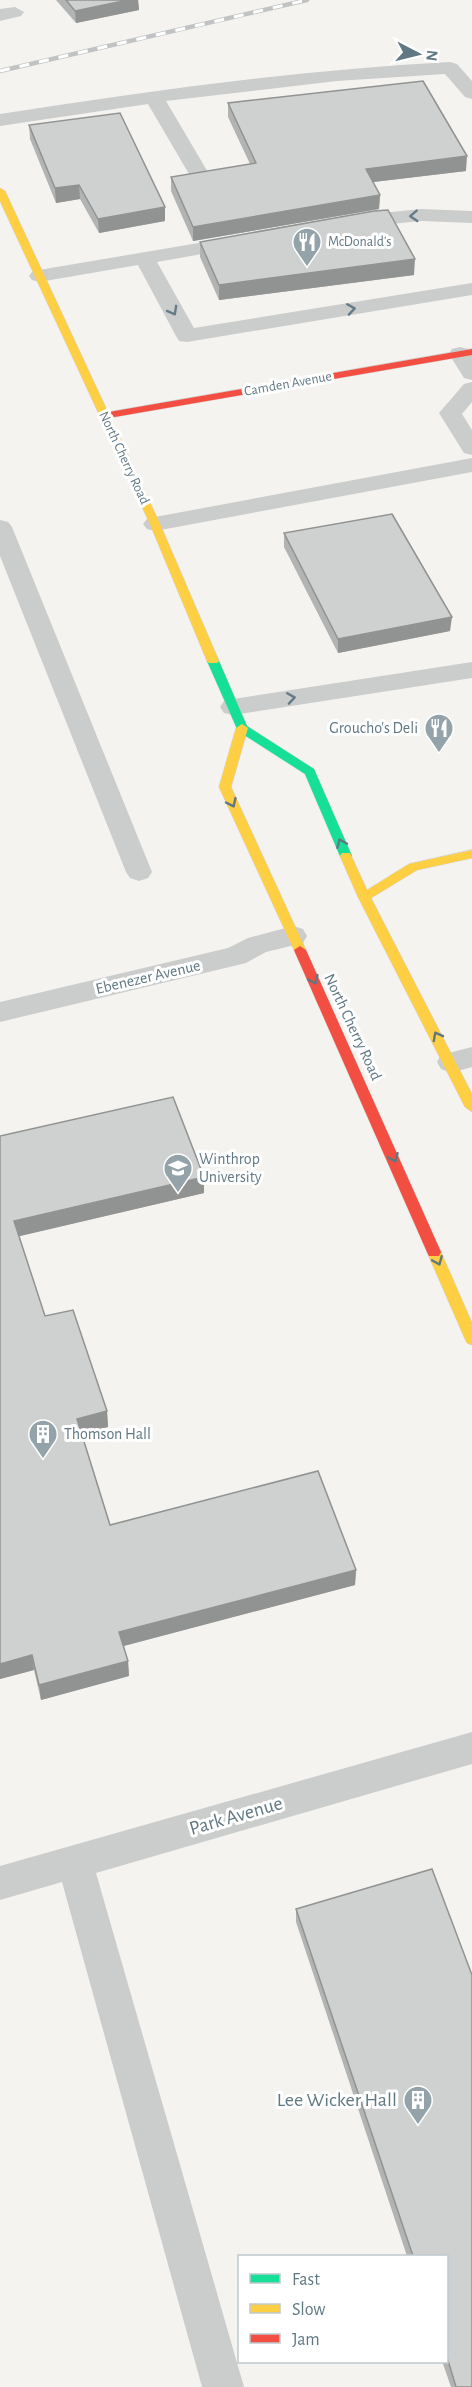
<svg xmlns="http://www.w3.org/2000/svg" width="472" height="2387" font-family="'Alegreya Sans',sans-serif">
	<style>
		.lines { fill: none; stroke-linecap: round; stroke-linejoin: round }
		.fast-casing { stroke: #d0d1d0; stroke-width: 1 }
		.slow-casing { stroke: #d0d1d0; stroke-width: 1 }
		.jam-casing { stroke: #d0d1d0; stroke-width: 1 }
		.lane { fill: #cbcccc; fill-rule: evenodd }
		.fast { fill: #16e098; fill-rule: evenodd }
		.slow { fill: #ffcf43; fill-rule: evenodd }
		.jam { fill: #f24e42; fill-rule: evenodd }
		.rail-casing { stroke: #c0c2c3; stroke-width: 4.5 }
		.rail { stroke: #fff; stroke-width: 3; stroke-dasharray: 10; stroke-linecap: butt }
		.wall { fill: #b2b3b3 }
		.shaded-wall { fill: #919292 }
		.building { fill: #cfd0d0; stroke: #919292; stroke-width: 1.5 }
		.oneway { stroke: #657c88 }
		.oneway2 { stroke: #607884 }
		.labels { text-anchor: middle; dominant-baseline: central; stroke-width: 6; stroke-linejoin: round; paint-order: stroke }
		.far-poi-label { font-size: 14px; fill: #607884; stroke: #fff; text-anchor: start }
		.far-street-label { font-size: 14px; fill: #607884; stroke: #fff }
		.poi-label { font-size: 16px; fill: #607884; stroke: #fff; text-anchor: start }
		.street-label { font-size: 16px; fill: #607884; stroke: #fff }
		.near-street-label { font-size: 20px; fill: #607884; stroke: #fff }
		.near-poi-label { font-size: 20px; fill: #607884; stroke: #fff; text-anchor: end }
	</style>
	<rect width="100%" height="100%" fill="#f4f3f0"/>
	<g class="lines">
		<!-- fast casing -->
		<g class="fast-casing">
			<polygon id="fast" points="213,657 219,661 247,726 314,769 352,856 350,859 342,859 340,856 305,774 238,731 207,661"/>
		</g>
		<!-- slow casing -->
		<g class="slow-casing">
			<g id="slow">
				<polygon points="0,188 5,191 160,524 219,661 217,663 209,663 207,661 150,524 0,201"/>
				<polygon points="242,724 248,728 231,787 306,950 300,954 294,950 219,787 236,728"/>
				<polygon points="472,850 472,858 417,870 371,898 472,1094 472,1112 465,1107 358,897 340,856 342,853 350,853 367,890 409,864"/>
				<polygon points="434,1247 439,1248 441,1252 472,1323 472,1345 467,1343 465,1339 427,1252 429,1248"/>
			</g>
		</g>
		<!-- jam casing -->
		<g class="jam-casing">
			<g id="jam">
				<polygon points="472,349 472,355 103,419 98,416 103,413"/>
				<polygon points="300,946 306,950 441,1252 439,1256 429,1256 427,1252 294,950"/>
			</g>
		</g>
		<!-- lane -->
		<g class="lane">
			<polygon points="15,7 24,12 21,16 0,21 0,9"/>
			<path d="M450,62L457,64L472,81V99L465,97L445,74L337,81L166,101L209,174L206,178H192L189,174L148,104L0,126V114C150,91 298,70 450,62Z"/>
			<polygon points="421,209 472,211 472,223 421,221 352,228 345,226 342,222 345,218 352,216"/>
			<polygon points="240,236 247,238 250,242 247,246 157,262 194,328 472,283 472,295 187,342 179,341 176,336 138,265 39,282 32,280 29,276 32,272 39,270"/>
			<polygon points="460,347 468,349 472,356 472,380 464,378 449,354 452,349"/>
			<polygon points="472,382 472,402 462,414 472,430 472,455 464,453 439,413 464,384"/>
			<polygon points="472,458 472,472 155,531 147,529 143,524 147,519 155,517"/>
			<polygon points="0,520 8,522 12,527 152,872 148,878 139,881 130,878 126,872 0,556"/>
			<polygon points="472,662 472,678 233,715 224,713 220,707 224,701 233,699"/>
			<polygon points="293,926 303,929 307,936 303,943 266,952 246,963 0,1022 0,1002 228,948 248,938"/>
			<polygon points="472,1047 472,1067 451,1073 441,1069 437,1062 441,1055"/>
			<polygon points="472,1732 472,1764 96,1873 244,2387 202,2387 62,1882 0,1900 0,1866"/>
		</g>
		<!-- fast -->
		<use href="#fast" class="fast"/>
		<!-- slow -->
		<use href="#slow" class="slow"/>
		<!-- jam -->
		<use href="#jam" class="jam"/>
		<!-- rail casing -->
		<g class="rail-casing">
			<polyline id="rail" points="0,71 307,0"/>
		</g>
		<!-- rail -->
		<use href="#rail" class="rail"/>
	</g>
	<!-- wall -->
	<g class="wall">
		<polygon points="56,0 138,0 139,10 76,23"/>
		<polygon points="228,103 466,171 373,182 380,195 379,209 193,241 171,191 171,177 250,164 228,117"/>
		<polygon points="29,125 165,207 165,221 99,233 80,199 56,203 30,139"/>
		<polygon points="200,242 414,275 219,300 200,257"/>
		<polygon points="284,533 450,631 338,653 284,547"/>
		<polygon points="0,1136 204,1177 204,1193 19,1236 45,1316 107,1411 108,1427 81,1433 110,1525 356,1570 355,1585 123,1646 128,1661 129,1676 41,1700 34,1670 0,1679"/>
		<polygon points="432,1869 472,1975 472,2387 451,2387 442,2361 447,2361 447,2256 407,2256 296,1922 296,1909"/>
	</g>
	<!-- shaded-wall -->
	<g class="shaded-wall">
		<polygon points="128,0 138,0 139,10 76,23 75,11"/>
		<polygon points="467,156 466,171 365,183 366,169"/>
		<polygon points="79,185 80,199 56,203 55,188"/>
		<polygon points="380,195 379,209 193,241 193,227"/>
		<polygon points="165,207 165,221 99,233 98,219"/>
		<polygon points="415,259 414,275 219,300 219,285"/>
		<polygon points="452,617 450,631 338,653 338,639"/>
		<polygon points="204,1177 204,1193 16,1237 14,1221"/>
		<polygon points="107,1411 108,1427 78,1434 77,1419"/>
		<polygon points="356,1570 355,1585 120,1647 119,1632"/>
		<polygon points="32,1655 34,1670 0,1679 0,1664"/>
		<polygon points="128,1661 129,1676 41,1700 39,1685"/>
	</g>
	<!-- building -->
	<g class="building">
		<polygon points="66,0 128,0 75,11"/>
		<polygon points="423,81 467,156 366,169 380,195 193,227 171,177 256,163 228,103"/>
		<polygon points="120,113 165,207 98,219 79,185 55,188 29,125"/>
		<polygon points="388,210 415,259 219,285 200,242 374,211"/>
		<polygon points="392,514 452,617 338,639 284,533"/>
		<polygon points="173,1097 204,1177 14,1221 45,1316 73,1310 107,1411 77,1419 110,1525 318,1471 356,1570 119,1632 128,1661 39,1685 32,1655 0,1664 0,1136"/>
		<polygon points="432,1869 472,1975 472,2387 456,2387 447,2357 447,2256 413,2256 296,1909"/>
	</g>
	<!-- one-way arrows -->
	<defs><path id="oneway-chevron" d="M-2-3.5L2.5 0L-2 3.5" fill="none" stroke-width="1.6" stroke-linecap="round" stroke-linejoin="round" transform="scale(1.5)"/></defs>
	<g class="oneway">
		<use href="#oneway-chevron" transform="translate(414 216) rotate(177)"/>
		<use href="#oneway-chevron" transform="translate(351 309) rotate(-9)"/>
		<use href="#oneway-chevron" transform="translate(173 311) rotate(61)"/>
		<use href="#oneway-chevron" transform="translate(291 698) rotate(-9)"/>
	</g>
	<g class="oneway2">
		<use href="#oneway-chevron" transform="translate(232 803) rotate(65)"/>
		<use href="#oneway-chevron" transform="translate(341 843) rotate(-113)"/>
		<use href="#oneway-chevron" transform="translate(314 980) rotate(65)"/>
		<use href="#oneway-chevron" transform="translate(437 1036) rotate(-118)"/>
		<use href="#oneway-chevron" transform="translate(394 1158) rotate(66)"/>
		<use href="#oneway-chevron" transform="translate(438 1261) rotate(67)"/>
	</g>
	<!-- icons -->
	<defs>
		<g id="restaurant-pin" transform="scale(1.5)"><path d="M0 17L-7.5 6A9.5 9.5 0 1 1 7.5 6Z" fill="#94a3aa" stroke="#fff"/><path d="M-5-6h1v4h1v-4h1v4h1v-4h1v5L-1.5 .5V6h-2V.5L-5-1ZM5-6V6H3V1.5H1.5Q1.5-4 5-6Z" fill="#fff"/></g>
		<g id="university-pin" transform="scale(1.5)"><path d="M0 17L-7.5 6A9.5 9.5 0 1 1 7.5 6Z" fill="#94a3aa" stroke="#fff"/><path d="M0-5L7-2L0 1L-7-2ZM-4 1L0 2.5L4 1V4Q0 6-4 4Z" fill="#fff"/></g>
		<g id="building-pin" transform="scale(1.5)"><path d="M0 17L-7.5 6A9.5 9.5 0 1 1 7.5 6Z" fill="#94a3aa" stroke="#fff"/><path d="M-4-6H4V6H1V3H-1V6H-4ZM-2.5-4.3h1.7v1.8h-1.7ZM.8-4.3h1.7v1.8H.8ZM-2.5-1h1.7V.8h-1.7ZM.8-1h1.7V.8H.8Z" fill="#fff"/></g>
	</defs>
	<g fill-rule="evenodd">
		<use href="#restaurant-pin" x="307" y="242"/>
		<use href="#restaurant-pin" x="439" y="728"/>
		<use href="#university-pin" x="178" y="1168"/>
		<use href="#building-pin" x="43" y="1434"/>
		<use href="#building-pin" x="418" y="2100"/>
	</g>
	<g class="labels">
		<!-- far-poi labels -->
		<g class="far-poi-label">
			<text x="328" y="242">McDonald's</text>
		</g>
		<!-- far-street labels -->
		<g class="far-street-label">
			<text transform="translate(288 384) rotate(-10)">Camden Avenue</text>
			<text transform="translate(124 458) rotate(65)">North Cherry Road</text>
		</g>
		<!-- poi labels -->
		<g class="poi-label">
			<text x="418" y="728" text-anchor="end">Groucho's Deli</text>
			<text x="199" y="1159">Winthrop<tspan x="199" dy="18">University</tspan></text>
			<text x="64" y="1434">Thomson Hall</text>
		</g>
		<!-- street labels -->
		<g class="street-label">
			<text transform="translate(148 977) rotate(-13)">Ebenezer Avenue</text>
			<text transform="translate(353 1027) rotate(65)">North Cherry Road</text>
		</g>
		<!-- near-street labels -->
		<g class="near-street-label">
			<text transform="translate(236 1816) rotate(-16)">Park Avenue</text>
		</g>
		<!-- near-poi labels -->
		<g class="near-poi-label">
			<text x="397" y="2100">Lee Wicker Hall</text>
		</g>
	</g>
	<!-- legend -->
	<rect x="238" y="2255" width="210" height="108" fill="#ffffff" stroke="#bfc9ce" stroke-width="1.5"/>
	<rect x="250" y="2274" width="30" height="9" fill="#16e098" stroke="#bfc9ce" stroke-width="1.5"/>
	<text x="292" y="2285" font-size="18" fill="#607884">Fast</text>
	<rect x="250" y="2304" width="30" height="9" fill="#ffcf43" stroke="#bfc9ce" stroke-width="1.5"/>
	<text x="292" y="2315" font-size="18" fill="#607884">Slow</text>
	<rect x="250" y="2334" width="30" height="9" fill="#f24e42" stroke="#bfc9ce" stroke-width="1.5"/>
	<text x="292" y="2345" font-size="18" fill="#607884">Jam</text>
	<!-- north arrow -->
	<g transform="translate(418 54) rotate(97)" stroke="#ffffff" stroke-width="4.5" paint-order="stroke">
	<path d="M0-4.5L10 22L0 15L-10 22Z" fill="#607884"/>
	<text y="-9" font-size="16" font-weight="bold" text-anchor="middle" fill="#607884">N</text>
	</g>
</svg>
